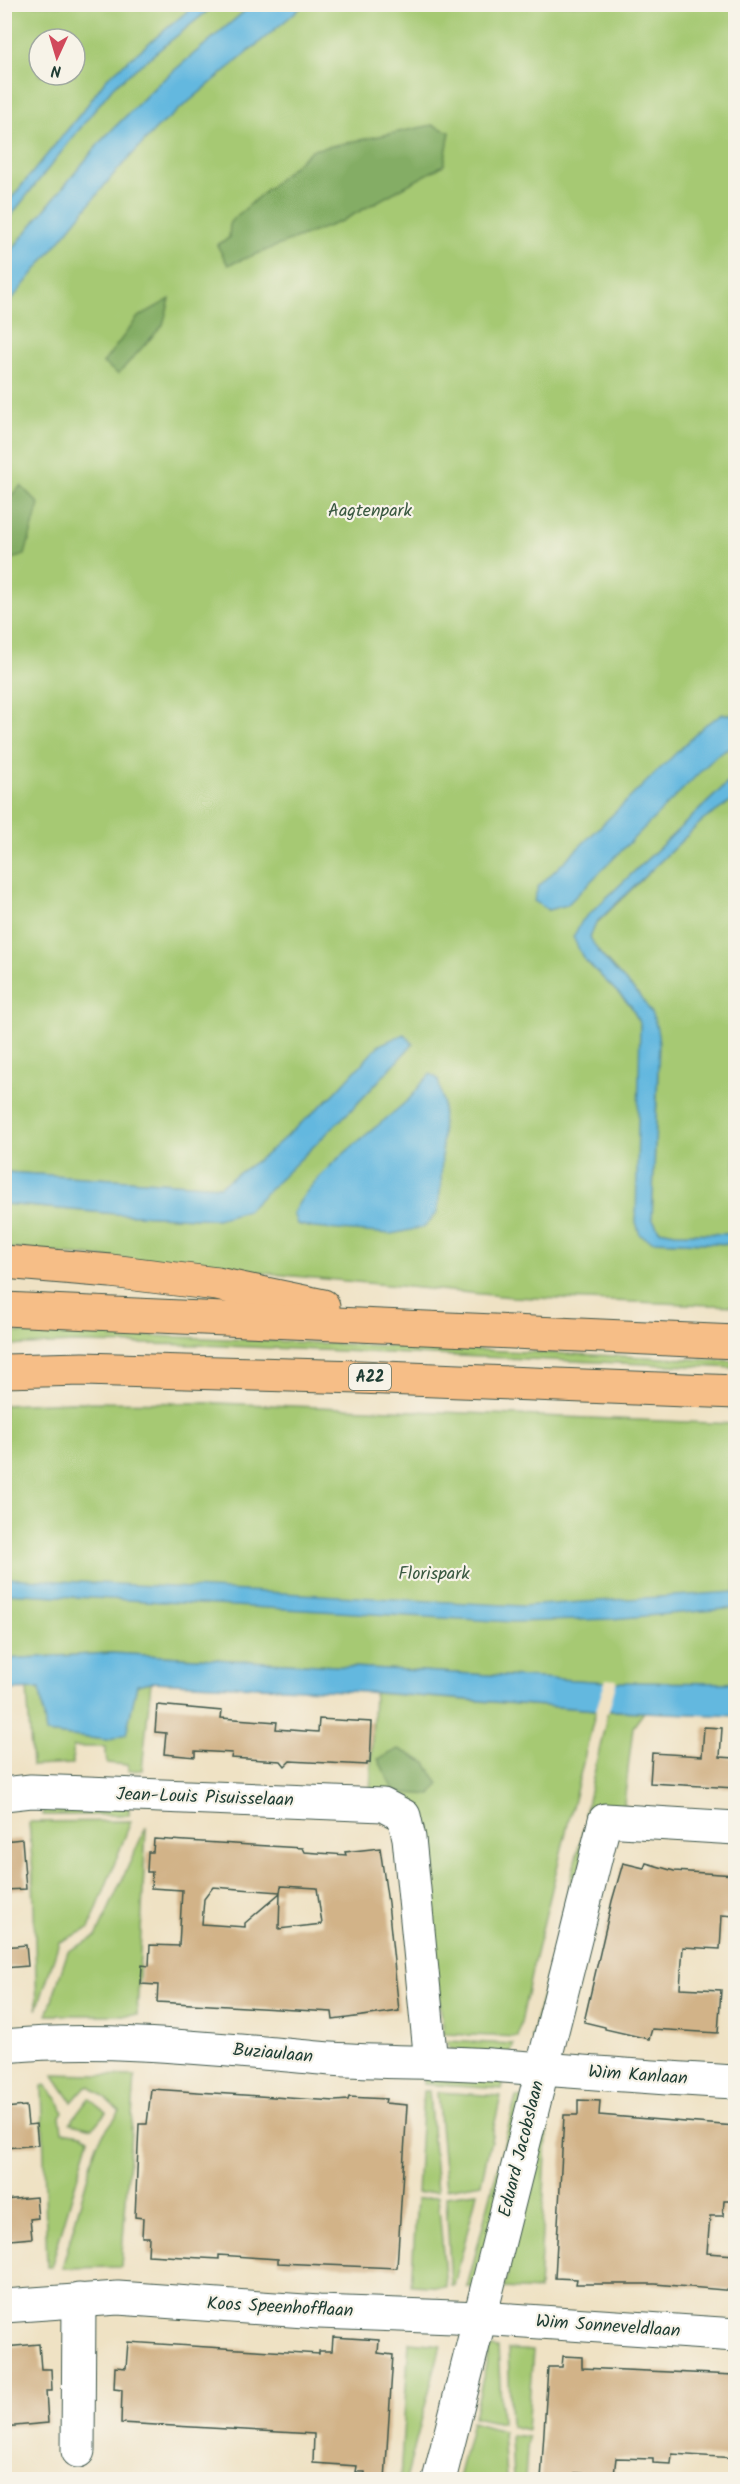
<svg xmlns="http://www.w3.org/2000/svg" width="740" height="2484" font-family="Kalam,sans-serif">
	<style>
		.green { fill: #a6c973; stroke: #628354; stroke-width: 1.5; fill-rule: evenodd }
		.forest { fill: #84ad65; stroke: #52754c; stroke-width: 1.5 }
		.water { fill: #63b8df; stroke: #417a8a; stroke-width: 1.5 }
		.pier { fill: #efe2c4 }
		.building { fill: #d2b388; fill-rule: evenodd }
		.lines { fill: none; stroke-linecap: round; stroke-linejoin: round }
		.minor-casing { stroke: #3e564a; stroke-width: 35 }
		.highway-casing { stroke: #3e564a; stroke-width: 35 }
		.minor { stroke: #fff; stroke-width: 33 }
		.highway { stroke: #f6be87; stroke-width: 33 }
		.labels { text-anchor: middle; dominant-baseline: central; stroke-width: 4.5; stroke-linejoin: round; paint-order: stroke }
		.shield { fill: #f7f3e8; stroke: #60746a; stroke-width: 1.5 }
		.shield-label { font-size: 16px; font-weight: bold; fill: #1f3d34 }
		.park-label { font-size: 18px; fill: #3a5941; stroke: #f7f3e8 }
		.street-label { font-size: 18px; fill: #1f3d34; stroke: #f7f3e8 }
	</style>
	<rect width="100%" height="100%" fill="#f7f3e8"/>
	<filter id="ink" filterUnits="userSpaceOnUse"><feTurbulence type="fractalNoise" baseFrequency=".0167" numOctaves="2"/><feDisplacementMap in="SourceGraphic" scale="12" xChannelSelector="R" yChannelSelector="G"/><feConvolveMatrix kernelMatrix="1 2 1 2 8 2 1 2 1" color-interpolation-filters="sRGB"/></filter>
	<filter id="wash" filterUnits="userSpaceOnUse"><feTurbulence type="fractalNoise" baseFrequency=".008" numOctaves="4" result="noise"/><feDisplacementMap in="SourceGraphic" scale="24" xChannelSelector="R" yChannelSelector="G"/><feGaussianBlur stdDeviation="1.35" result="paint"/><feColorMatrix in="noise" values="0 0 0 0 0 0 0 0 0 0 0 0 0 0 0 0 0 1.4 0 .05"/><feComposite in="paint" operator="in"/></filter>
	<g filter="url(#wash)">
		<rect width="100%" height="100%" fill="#efe2c4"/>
		<!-- green -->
		<g class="green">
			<path d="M5,5H195L106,79L86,107L5,206ZM39,39H75V75H39Z"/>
			<polygon points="215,5 252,5 158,84 102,140 5,258 4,223 113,87"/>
			<polygon points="304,5 735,5 735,715 723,714 548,910 555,908 717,755 735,745 735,779 733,778 582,921 583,958 631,1006 640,1024 652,1241 735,1244 735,1306 512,1297 5,1248 4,1204 117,1214 217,1219 291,1166 356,1105 413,1044 334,1094 264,1156 220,1186 5,1172 5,307 113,175 156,129"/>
			<polygon points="735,799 735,1234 675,1233 659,1230 652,1218 658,1074 640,997 595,948 590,937 596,924 702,821"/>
			<polygon points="4,1332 156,1336 735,1361 736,1368 201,1345 75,1343 5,1346"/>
			<polygon points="71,1402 217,1403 735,1424 735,1683 609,1682 111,1653 5,1659 4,1405"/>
			<polygon points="151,1682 142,1770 129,1771 127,1765 107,1763 105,1747 73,1747 73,1764 32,1766 27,1688 40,1689 46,1733 107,1740 126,1734 137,1685"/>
			<polygon points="374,1693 596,1710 533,1966 518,2037 444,2034 414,1805 370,1797"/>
			<polygon points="608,1711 644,1712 633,1727 623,1812 602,1816 585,1814"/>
			<rect x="43" y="1802" width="86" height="13"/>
			<polygon points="131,1821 89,1929 59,1942 37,2010 33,1874 29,1822"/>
			<polygon points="146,1827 137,2015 47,2015 68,1951 96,1937"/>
			<polygon points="583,1830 590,1832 535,2041 532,2037"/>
			<polygon points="446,2041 514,2044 509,2055 450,2049"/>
			<polygon points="424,2071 505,2077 502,2089 424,2084"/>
			<polygon points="53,2074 135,2076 121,2267 62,2268 97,2143 120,2111 90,2086 86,2086 72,2102"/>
			<polygon points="45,2085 58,2100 63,2112 60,2116 62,2131 82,2134 89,2138 51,2267 47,2267 42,2086"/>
			<polygon points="423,2091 429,2091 437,2192 417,2193"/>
			<polygon points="437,2092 501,2096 481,2183 446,2189"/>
			<polygon points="549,2096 539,2290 504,2288"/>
			<polygon points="516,2097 523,2098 477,2288 467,2287"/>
			<polygon points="89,2098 106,2112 93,2128 70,2123"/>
			<polygon points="477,2192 454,2286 451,2286 446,2196"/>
			<polygon points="438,2197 446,2287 411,2285 417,2199"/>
			<polygon points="409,2342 441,2345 406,2479 400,2479"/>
			<polygon points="490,2347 498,2348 502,2423 474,2417"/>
			<polygon points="508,2349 533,2351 527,2430 511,2426"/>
			<polygon points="472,2422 503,2431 506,2479 458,2479"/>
			<polygon points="511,2435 528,2437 525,2479 513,2479"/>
		</g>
		<!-- forest -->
		<g class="forest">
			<polygon points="432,125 450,132 444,165 342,221 228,265 217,245 229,238 230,222 312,150"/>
			<polygon points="170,299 163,325 118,374 103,363 138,317"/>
			<polygon points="21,486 39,504 25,555 5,561 5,501"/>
			<polygon points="399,1749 426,1763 439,1784 431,1795 395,1792 378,1759"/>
		</g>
		<!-- water -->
		<g class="water">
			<polygon points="195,5 215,5 113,87 5,223 5,206 86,107 106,79"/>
			<polygon points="252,5 304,5 156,129 113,175 5,308 5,258 102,140 158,84"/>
			<polygon points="723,714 735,715 735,745 717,755 567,905 548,910 534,901 538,887 706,724"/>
			<path d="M733,778L735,779V799L702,821L596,923L590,937C605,969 640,987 654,1019C657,1026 658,1035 659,1043L652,1218L659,1230L675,1233L735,1234V1244L652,1241L640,1235L636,1222L640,1024L631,1006L583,958L573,937L582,921Z"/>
			<polygon points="404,1034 413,1044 356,1105 248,1210 217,1219 117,1214 5,1204 5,1172 220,1186 264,1156 334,1094 379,1045"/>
			<path d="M431,1074L438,1079L443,1102L441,1186L437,1213L424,1227L392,1234L313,1228L297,1224L293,1213C316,1168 372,1133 409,1099C417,1091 422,1081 431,1074Z"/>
			<polygon points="5,1578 522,1606 735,1592 736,1608 612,1619 514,1622 5,1593"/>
			<polygon points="111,1653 609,1682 735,1683 736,1716 598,1710 366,1692 151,1682 137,1685 126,1734 107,1740 46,1733 40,1689 5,1690 5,1659"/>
		</g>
		<!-- pier -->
		<polygon class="pier" points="606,1679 617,1680 608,1714 595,1713"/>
		<g id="blocks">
			<!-- building -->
			<g class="building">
				<polygon points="157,1705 222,1711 221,1718 277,1722 276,1729 318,1732 319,1719 372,1722 370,1763 367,1763 367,1765 290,1761 285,1766 281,1761 231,1758 232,1753 195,1751 195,1757 164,1754 166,1733 155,1732"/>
				<polygon points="704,1727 722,1728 720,1757 735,1758 735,1788 650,1783 652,1753 702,1756"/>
				<polygon points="22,1839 26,1889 4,1890 4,1841"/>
				<path d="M154,1839L302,1848L304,1852L346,1855L345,1852L380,1848L388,1903L399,2011L333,2020L332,2012L157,2002L158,1985L141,1984L142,1965L149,1966L150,1945L179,1946L182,1890L151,1888L152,1872H147L148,1852H153ZM281,1886L317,1888L322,1924L279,1929L280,1893L245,1923V1927L202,1924L204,1899L213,1887L280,1892Z"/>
				<polygon points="623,1863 644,1868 646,1863 674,1871 735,1875 735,1916 722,1915 720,1949 683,1947 680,1988 721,1990 718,2033 652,2029 649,2039 605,2029 605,2027 584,2022 612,1901"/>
				<polygon points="26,1945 28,1966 4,1968 4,1947"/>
				<polygon points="151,2089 335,2101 348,2100 349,2097 386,2099 385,2103 407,2105 397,2268 278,2263 278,2259 219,2255 219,2259 148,2255 149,2237 142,2237 143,2218 135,2217 139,2124 147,2124"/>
				<polygon points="578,2100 600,2101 599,2115 735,2126 735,2200 724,2200 723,2216 710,2216 707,2253 735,2255 735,2291 655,2284 576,2284 577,2279 555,2278 564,2115 578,2115"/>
				<polygon points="26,2106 28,2125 36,2124 38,2145 6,2148 4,2108"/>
				<polygon points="36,2197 38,2218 30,2219 32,2238 10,2240 4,2200"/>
				<polygon points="333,2337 379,2340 378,2353 393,2355 385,2480 365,2480 365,2472 356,2472 357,2466 313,2463 314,2434 121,2423 122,2390 114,2389 115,2367 126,2368 128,2342 319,2354 319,2351 332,2351"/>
				<polygon points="39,2344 41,2369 51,2369 52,2391 46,2391 48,2423 4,2427 4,2347"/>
				<polygon points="563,2356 582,2357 582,2368 734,2375 735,2458 672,2454 671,2464 653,2463 653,2459 616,2458 614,2475 575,2473 575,2480 541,2480 548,2367 562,2367"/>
			</g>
		</g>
	</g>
	<g filter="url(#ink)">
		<use href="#blocks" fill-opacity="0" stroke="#3e564a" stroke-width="1.5"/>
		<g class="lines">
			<!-- minor casing -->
			<g class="minor-casing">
				<g id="minor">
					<polyline points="4,1794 31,1791 87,1793 383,1805 404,1816 409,1838 431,2063"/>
					<path d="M4,2046C113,2036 223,2050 331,2059C389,2063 447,2061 504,2066C581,2072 658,2078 736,2082"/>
					<polyline points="4,2306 118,2298 319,2312 480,2318 736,2335"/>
					<polyline points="78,2451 79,2300"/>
					<polyline points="439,2480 605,1820 736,1828"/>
				</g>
			</g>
			<!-- highway casing -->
			<g class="highway-casing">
				<g id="highway">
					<polyline points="4,1262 111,1271 217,1284 323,1306"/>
					<polyline points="4,1309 736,1342"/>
					<polyline points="4,1371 83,1369 359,1377 736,1392"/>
				</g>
			</g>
			<!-- minor -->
			<use href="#minor" class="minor"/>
			<!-- highway -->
			<use href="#highway" class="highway"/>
		</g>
	</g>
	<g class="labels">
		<!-- shield labels -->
		<rect class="shield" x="349" y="1364" width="42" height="26" rx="4.5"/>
		<g class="shield-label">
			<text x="370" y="1377">A22</text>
		</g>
		<!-- park labels -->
		<g class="park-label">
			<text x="370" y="511">Aagtenpark</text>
			<text x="434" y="1574">Florispark</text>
		</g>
		<!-- street labels -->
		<g class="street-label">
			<text transform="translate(205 1798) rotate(2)">Jean-Louis Pisuisselaan</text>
			<text transform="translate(273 2054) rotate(5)">Buziaulaan</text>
			<text transform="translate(638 2076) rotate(4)">Wim Kanlaan</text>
			<text transform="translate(522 2149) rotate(-76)">Eduard Jacobslaan</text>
			<text transform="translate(280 2308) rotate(3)">Koos Speenhofflaan</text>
			<text transform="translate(608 2327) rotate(4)">Wim Sonneveldlaan</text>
		</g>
	</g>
	<!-- margin -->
	<rect width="740" height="2484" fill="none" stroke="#f7f3e8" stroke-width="24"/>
	<!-- north arrow -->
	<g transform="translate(57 57) rotate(184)"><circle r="28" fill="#f7f3e8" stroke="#a1aaa0" stroke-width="1.5"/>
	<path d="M0-4.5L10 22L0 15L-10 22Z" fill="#d1495b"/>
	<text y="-9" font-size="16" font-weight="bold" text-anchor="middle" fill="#1f3d34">N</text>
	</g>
</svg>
